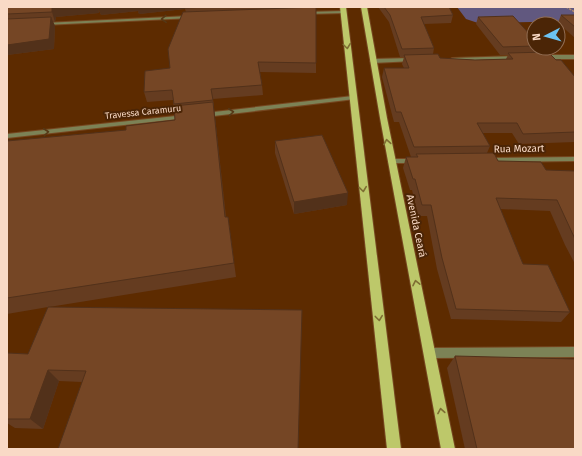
<svg xmlns="http://www.w3.org/2000/svg" width="582" height="456" font-family="'Fira Sans',sans-serif">
	<style>
		.green { fill: #61587f }
		.lines { fill: none; stroke-linecap: round; stroke-linejoin: round }
		.street-casing { stroke: #764720; stroke-width: 2 }
		.primary-casing { stroke: #764720; stroke-width: 2 }
		.path { stroke: #b18a6b; stroke-width: 1.5; stroke-dasharray: 2.5 1; stroke-linecap: butt }
		.street { fill: #7c8256; fill-rule: evenodd }
		.primary { fill: #bdc86a; fill-rule: evenodd }
		.wall { fill: #653c20 }
		.shaded-wall { fill: #52311a }
		.building { fill: #754625; stroke: #52311a }
		.oneway { stroke: #553816 }
		.oneway2 { stroke: #7e6e33 }
		.labels { text-anchor: middle; dominant-baseline: central; stroke-width: 4; stroke-linejoin: round; paint-order: stroke }
		.far-street-label { font-size: 9px; fill: #f9dac6; stroke: #4b2506 }
		.street-label { font-size: 10px; fill: #f9dac6; stroke: #4b2506 }
	</style>
	<rect width="100%" height="100%" fill="#5d2b00"/>
	<!-- green -->
	<polygon class="green" points="457,7 575,7 575,21 478,23 466,19"/>
	<g class="lines">
		<!-- street casing -->
		<g class="street-casing">
			<g id="street">
				<polygon points="343,11 345,12 345,13 306,14 304,13 306,12"/>
				<polygon points="190,16 192,16 192,18 44,25 42,24 44,23"/>
				<polygon points="575,55 575,59 544,59 541,57 544,55"/>
				<polygon points="516,56 519,58 518,59 452,62 449,60 452,58"/>
				<polygon points="412,58 414,59 414,61 373,63 370,61 373,59"/>
				<polygon points="353,96 356,98 355,99 205,117 202,115 205,113"/>
				<polygon points="185,115 187,116 187,118 7,138 7,134"/>
				<polygon points="575,157 575,161 488,162 485,160 488,158"/>
				<polygon points="389,159 416,159 419,161 416,163 389,163 388,161"/>
				<polygon points="575,347 575,357 430,358 426,356 425,353 426,350 430,348"/>
			</g>
		</g>
		<!-- primary casing -->
		<g class="primary-casing">
			<g id="primary">
				<polygon points="340,7 346,7 401,449 387,449"/>
				<polygon points="361,7 367,7 387,118 455,449 441,449 380,118"/>
			</g>
		</g>
		<!-- path -->
		<polyline class="path" points="566,7 575,12"/>
		<!-- street -->
		<use href="#street" class="street"/>
		<!-- primary -->
		<use href="#primary" class="primary"/>
	</g>
	<!-- wall -->
	<g class="wall">
		<polygon points="7,7 316,7 316,73 260,72 262,85 263,95 213,99 226,217 228,217 236,277 49,307 302,310 82,382 59,381 43,429 15,428 7,423 7,353 28,354 48,307 7,314 7,141 126,130 175,120 173,100 147,102 144,92 170,68 186,12 185,9 139,14 138,11 101,15 98,8 99,13 56,17 55,22 53,22 55,26 54,49 7,55"/>
		<polygon points="378,7 449,7 453,15 451,23 424,24 434,48 433,54 440,58 475,60 506,59 508,55 500,55 476,24 478,17 534,39 534,48 540,48 539,52 556,60 575,77 575,142 519,144 512,133 482,133 490,146 487,153 498,161 546,170 575,171 575,264 565,245 550,211 500,209 523,264 570,312 561,322 451,319 437,269 427,216 418,216 412,190 410,190 403,168 406,157 411,157 399,122 394,122 382,77 384,68 404,68 402,64 404,57 400,57 389,22"/>
		<polygon points="561,15 575,15 575,38 558,23"/>
		<polygon points="275,141 347,205 294,214 275,153"/>
		<polygon points="455,356 575,449 465,449 447,368"/>
	</g>
	<!-- shaded-wall -->
	<g class="shaded-wall">
		<polygon points="52,7 190,7 185,8 185,9 139,14 138,11 101,15 98,8 99,13 56,17 55,22 52,12"/>
		<polygon points="51,17 55,26 54,49 7,55 7,45"/>
		<polygon points="213,102 215,116 227,232 225,217"/>
		<polygon points="348,193 347,205 294,214 294,202"/>
		<polygon points="48,370 59,381 43,429 30,419"/>
	</g>
	<!-- building -->
	<g class="building">
		<polygon points="7,7 57,7 52,7 52,12 7,14"/>
		<polygon points="185,7 208,7 185,8"/>
		<polygon points="316,7 316,63 258,62 262,85 211,89 213,100 174,104 172,90 144,92 145,71 170,68 168,49 183,12"/>
		<polygon points="384,7 449,7 453,15 421,17 434,48 402,49 390,15"/>
		<polygon points="561,15 575,15 575,27"/>
		<polygon points="513,16 534,39 534,46 503,47 478,17"/>
		<polygon points="51,17 49,39 7,45 7,19"/>
		<polygon points="548,52 556,60 561,60 575,77 575,132 523,134 517,123 477,123 490,146 414,147 401,112 396,112 384,68 409,68 404,55 438,54 440,58 475,60 513,59 508,53"/>
		<polygon points="213,102 225,217 228,217 234,263 7,298 7,141 126,130 126,126 175,120 174,106"/>
		<polygon points="322,135 348,193 294,202 275,141"/>
		<polygon points="494,153 498,161 541,162 546,170 575,171 575,239 557,200 496,198 523,264 548,265 570,312 456,309 442,258 431,205 422,205 415,179 413,179 406,157 418,157 416,154"/>
		<polygon points="48,307 302,310 298,449 58,449 86,371 48,370 30,419 7,419 7,405 8,403 7,403 7,353 28,354"/>
		<polygon points="455,356 575,359 575,449 477,449"/>
	</g>
	<!-- one-way arrows -->
	<defs><path id="oneway-chevron" d="M-2-3.5L2.5 0L-2 3.5" fill="none" stroke-width="1.6" stroke-linecap="round" stroke-linejoin="round"/></defs>
	<g class="oneway">
		<use href="#oneway-chevron" transform="translate(164 19) rotate(177)"/>
		<use href="#oneway-chevron" transform="translate(231 112) rotate(-6)"/>
		<use href="#oneway-chevron" transform="translate(46 132) rotate(-6)"/>
	</g>
	<g class="oneway2">
		<use href="#oneway-chevron" transform="translate(347 46) rotate(83)"/>
		<use href="#oneway-chevron" transform="translate(387 142) rotate(-100)"/>
		<use href="#oneway-chevron" transform="translate(363 189) rotate(83)"/>
		<use href="#oneway-chevron" transform="translate(416 283) rotate(-102)"/>
		<use href="#oneway-chevron" transform="translate(379 318) rotate(83)"/>
		<use href="#oneway-chevron" transform="translate(441 411) rotate(-100)"/>
	</g>
	<g class="labels">
		<!-- far-street labels -->
		<g class="far-street-label">
			<text transform="translate(143 112) rotate(-6)">Travessa Caramuru</text>
		</g>
		<!-- street labels -->
		<g class="street-label">
			<text transform="translate(519 149) rotate(-1)">Rua Mozart</text>
			<text transform="translate(416 226) rotate(78)">Avenida Ceará</text>
		</g>
	</g>
	<!-- border -->
	<rect width="582" height="456" fill="none" stroke="#f9dac6" stroke-width="16"/>
	<!-- north arrow -->
	<g transform="translate(546 36) rotate(264)"><circle r="19" fill="#4b2506" stroke="#916d53"/>
	<path d="M0-3L7 15L0 10L-7 15Z" fill="#6cc3f2"/>
	<text y="-6" font-size="11" font-weight="bold" text-anchor="middle" fill="#f9dac6">N</text>
	</g>
</svg>
